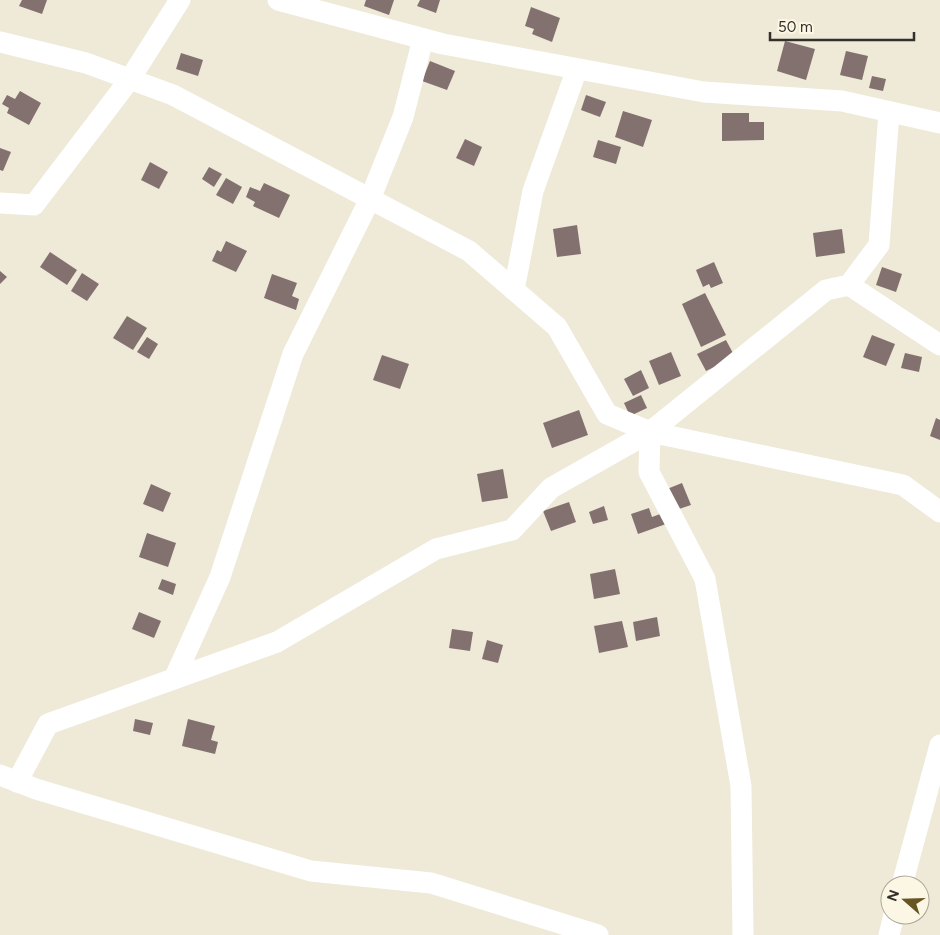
<svg xmlns="http://www.w3.org/2000/svg" width="940" height="935" font-family="Figtree,sans-serif">
	<style>
		.building { fill: #83716f }
		.lines { fill: none; stroke-linecap: round; stroke-linejoin: round }
		.minor { stroke: #fff; stroke-width: 21 }
	</style>
	<rect width="100%" height="100%" fill="#efe9d8"/>
	<!-- building -->
	<g class="building">
		<polygon points="22,0 47,0 42,14 19,6"/>
		<polygon points="366,0 394,0 389,15 364,6"/>
		<polygon points="420,0 440,0 436,13 417,6"/>
		<polygon points="531,7 560,18 552,42 532,34 534,29 525,26"/>
		<polygon points="785,41 815,49 806,80 777,71"/>
		<polygon points="846,51 868,56 862,80 840,75"/>
		<polygon points="181,53 203,60 198,76 176,69"/>
		<polygon points="430,61 455,71 447,90 422,81"/>
		<polygon points="872,76 886,79 883,91 869,88"/>
		<polygon points="20,91 41,103 29,125 7,113 9,108 2,104 7,95 15,99"/>
		<polygon points="586,95 606,102 600,117 581,110"/>
		<polygon points="623,111 652,120 643,147 615,137"/>
		<polygon points="722,113 749,113 749,122 764,122 764,140 722,141"/>
		<polygon points="465,139 482,147 474,166 456,158"/>
		<polygon points="598,140 621,147 616,164 593,157"/>
		<polygon points="0,148 11,152 3,171 0,170"/>
		<polygon points="150,162 168,172 159,189 141,180"/>
		<polygon points="209,167 222,174 214,187 202,179"/>
		<polygon points="226,178 242,187 233,204 216,195"/>
		<polygon points="264,183 290,195 279,218 253,206 255,202 246,197 250,187 260,191"/>
		<polygon points="577,225 581,254 557,257 553,229"/>
		<polygon points="842,229 845,253 816,257 813,233"/>
		<polygon points="226,241 247,251 236,272 212,261 217,250 221,252"/>
		<polygon points="50,252 77,270 67,285 40,267"/>
		<polygon points="714,262 723,283 711,288 709,284 703,287 696,270"/>
		<polygon points="882,267 902,274 896,292 876,285"/>
		<polygon points="0,271 7,277 0,284"/>
		<polygon points="82,273 99,284 87,301 71,291"/>
		<polygon points="272,274 297,283 292,296 299,299 296,310 264,298"/>
		<polygon points="705,293 726,335 701,347 682,304"/>
		<polygon points="127,316 147,328 133,350 113,338"/>
		<polygon points="872,335 895,344 886,366 863,357"/>
		<polygon points="147,337 158,344 149,359 137,352"/>
		<polygon points="726,340 735,357 706,371 697,354"/>
		<polygon points="671,352 681,376 659,385 649,361"/>
		<polygon points="905,353 922,357 919,372 901,368"/>
		<polygon points="382,355 409,364 400,389 373,380"/>
		<polygon points="641,370 649,388 633,396 624,379"/>
		<polygon points="641,395 647,408 630,416 624,403"/>
		<polygon points="579,410 588,435 552,448 543,423"/>
		<polygon points="936,418 940,420 940,440 930,436"/>
		<polygon points="503,469 508,498 482,502 477,474"/>
		<polygon points="682,483 691,505 676,510 667,489"/>
		<polygon points="151,484 171,493 163,512 143,504"/>
		<polygon points="569,502 576,522 551,531 543,511"/>
		<polygon points="604,506 608,520 593,524 589,512"/>
		<polygon points="649,508 652,517 663,513 666,524 638,534 631,514"/>
		<polygon points="147,533 176,543 168,567 139,557"/>
		<polygon points="615,569 620,594 594,599 590,574"/>
		<polygon points="162,579 176,584 173,595 158,589"/>
		<polygon points="139,612 161,621 154,638 132,629"/>
		<polygon points="657,617 660,636 636,641 633,622"/>
		<polygon points="622,621 628,647 599,653 594,626"/>
		<polygon points="452,629 473,632 470,651 449,648"/>
		<polygon points="487,640 503,645 498,663 482,659"/>
		<polygon points="135,719 153,723 150,735 133,731"/>
		<polygon points="188,719 215,726 211,740 218,742 215,754 182,746"/>
	</g>
	<g class="lines">
		<!-- minor -->
		<g class="minor">
			<polyline points="278,0 443,44 704,92 842,101 940,123"/>
			<polyline points="0,42 86,63 173,95 469,251 557,327 607,414 650,432 903,485 940,512"/>
			<polyline points="0,203 34,205 130,79 180,0"/>
			<polyline points="849,285 940,345"/>
			<polyline points="514,290 533,191 577,69"/>
			<polyline points="650,432 649,472 705,579 741,786 743,935"/>
			<polyline points="174,679 220,577 293,354 370,199 403,117 423,39"/>
			<polyline points="0,775 36,789 311,871 431,883 598,935"/>
			<polyline points="17,782 48,724 277,642 436,549 512,530 551,488 650,432 826,290 849,285 879,245 889,112"/>
			<polyline points="902,885 940,745"/>
			<polyline points="889,935 894,915"/>
		</g>
	</g>
	<!-- north arrow -->
	<g transform="translate(905 900) rotate(290)"><circle r="24" fill="#fcf6e5" stroke="#aba79a"/>
	<path d="M0-4L9 19L0 12L-9 19Z" fill="#675523"/>
	<text y="-8" font-size="14" font-weight="bold" text-anchor="middle" fill="#32302a">N</text>
	</g>
	<!-- scale -->
	<path d="M770 32v8h144v-8" fill="none" stroke="#32302a" stroke-width="2.5"/>
	<text x="778" y="32" font-size="15" fill="#32302a" stroke="#fcf6e5" stroke-width="4" paint-order="stroke">50 m</text>
</svg>
